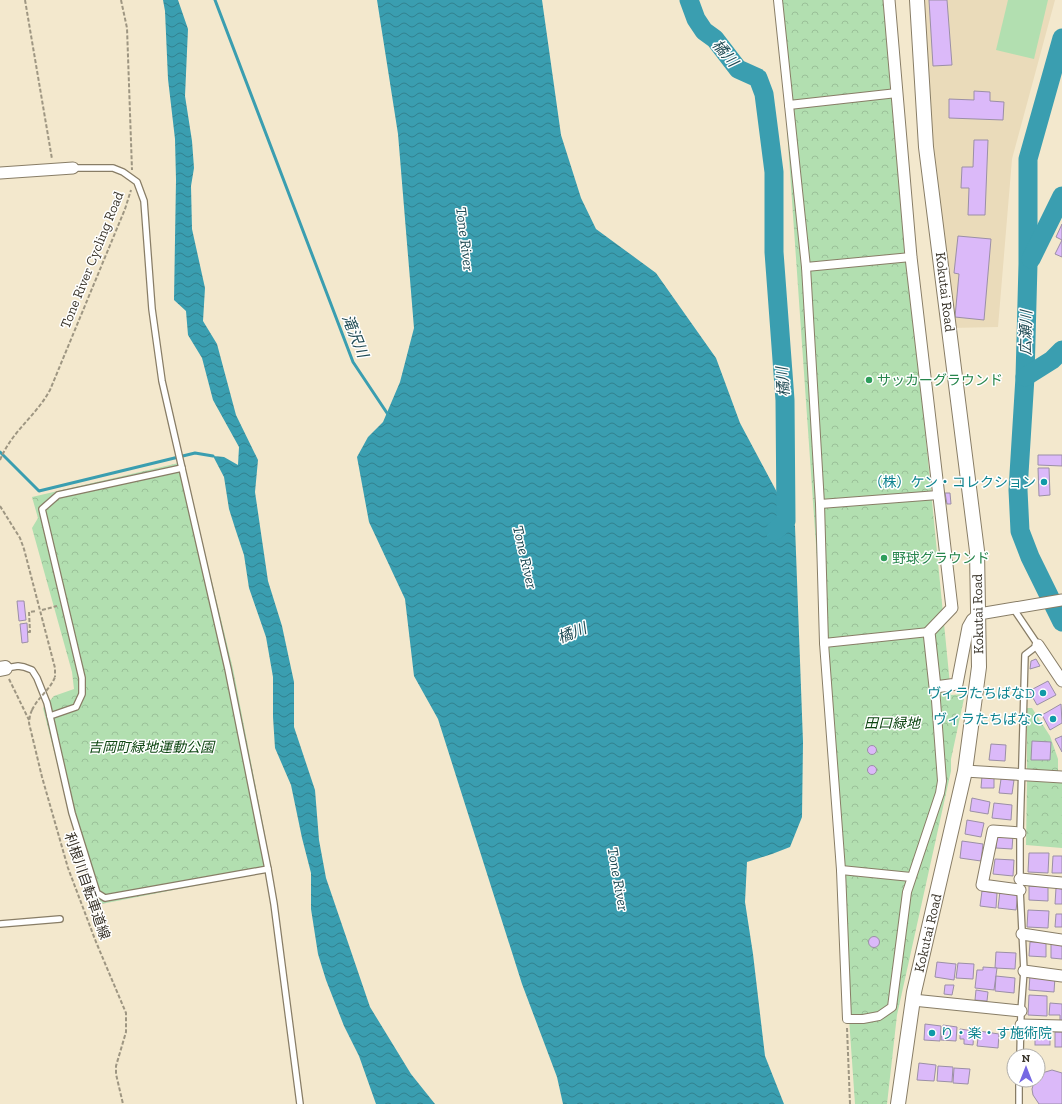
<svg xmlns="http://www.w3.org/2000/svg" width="1062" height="1104" font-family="'Zilla Slab','Noto Sans JP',serif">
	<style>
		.built { fill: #eadbba }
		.grass { fill: #b2dfb0 }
		.park { fill: url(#park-crowns) }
		.water { fill: url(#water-waves) }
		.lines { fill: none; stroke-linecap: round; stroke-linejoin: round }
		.stream { stroke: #3a9eb0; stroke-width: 3 }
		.river { stroke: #3a9eb0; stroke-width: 19 }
		.building { fill: #dbb9f9; stroke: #9b8fa6 }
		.service-casing { stroke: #887d66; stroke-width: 8 }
		.pedestrian-casing { stroke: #887d66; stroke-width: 10 }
		.minor-casing { stroke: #887d66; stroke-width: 13 }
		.tertiary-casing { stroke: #887d66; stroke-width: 16 }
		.path { stroke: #9e9682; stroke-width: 2; stroke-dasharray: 4 2; stroke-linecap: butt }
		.service { stroke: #fff; stroke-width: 5.5 }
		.pedestrian { stroke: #fff; stroke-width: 8 }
		.minor { stroke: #fff; stroke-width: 11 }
		.tertiary { stroke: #fff; stroke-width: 14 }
		.path-bridge { stroke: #9e9682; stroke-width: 2; stroke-dasharray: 4 2; stroke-linecap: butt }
		.leisure-dot { fill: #2e9e5b; stroke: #fff; stroke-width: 1.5 }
		.culture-dot { fill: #0f9aa8; stroke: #fff; stroke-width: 1.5 }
		.labels { text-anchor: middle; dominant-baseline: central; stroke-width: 3; stroke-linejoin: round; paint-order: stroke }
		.street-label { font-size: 14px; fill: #3a352b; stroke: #fff }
		.leisure-label { font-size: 14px; fill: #27864d; stroke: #fff; text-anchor: start }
		.culture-label { font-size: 14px; fill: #0d838f; stroke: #fff; text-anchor: end }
		.park-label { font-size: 14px; font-style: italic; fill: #0f4713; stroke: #fff }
		.water-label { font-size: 15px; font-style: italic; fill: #204b54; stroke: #fff }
	</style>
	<defs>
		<pattern id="park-crowns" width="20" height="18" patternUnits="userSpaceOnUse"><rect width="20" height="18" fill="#b2dfb0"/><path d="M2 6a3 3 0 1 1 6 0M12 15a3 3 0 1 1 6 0" fill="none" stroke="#9ac098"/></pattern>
		<pattern id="water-waves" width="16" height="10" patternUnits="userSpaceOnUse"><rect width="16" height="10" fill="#3a9eb0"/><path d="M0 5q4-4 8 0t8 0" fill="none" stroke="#32828f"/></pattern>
	</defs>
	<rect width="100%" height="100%" fill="#f3e8cd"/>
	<!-- built -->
	<polygon class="built" points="917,0 1055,0 1012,159 998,327 949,328"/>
	<!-- grass -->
	<polygon class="grass" points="1008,0 1048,0 1034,59 996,50"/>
	<!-- park -->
	<g class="park">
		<polygon points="778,0 883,0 951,695 965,694 951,759 951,771 897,1015 887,1104 855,1104"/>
		<polygon points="183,462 233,669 272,871 96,905 70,814 43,708 54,696 74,689 72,672 32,528 38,518 32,497"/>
		<polygon points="1027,708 1032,708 1050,736 1058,759 1058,772 1027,771"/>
		<polygon points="1027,781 1062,783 1062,848 1026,845"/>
	</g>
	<!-- water -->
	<g class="water">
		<polygon points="163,0 178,0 188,29 185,96 192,141 194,168 191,186 192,229 205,288 203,321 217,344 236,415 258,460 255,492 268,581 282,626 294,682 294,727 315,790 319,840 326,878 370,1007 411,1074 435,1104 376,1104 359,1056 344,1026 326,980 318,954 311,909 311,873 302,838 291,785 275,748 273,717 273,677 266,637 249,588 244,555 235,528 229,509 224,477 213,456 224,457 238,465 239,447 213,400 202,358 188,335 186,311 174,300 176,180 175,139 168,79 165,11"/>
		<polygon points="377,0 542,0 561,135 581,198 596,229 656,273 716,358 740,423 795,526 803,742 802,817 790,847 772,854 747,862 745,902 753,954 765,1056 784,1104 563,1104 557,1077 522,984 438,719 414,676 405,599 369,522 357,457 368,437 383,422 400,382 414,328 398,134"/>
	</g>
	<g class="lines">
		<!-- stream -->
		<g class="stream">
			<polyline points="215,0 353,362 389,416"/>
			<polyline points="0,452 39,491 195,453 213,456"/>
		</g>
		<!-- river -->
		<g class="river">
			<polyline points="689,0 696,19 704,31 715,39 738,69 758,78 764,94 774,172 774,252 785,400 786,521 775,531"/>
			<polyline points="1062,38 1028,159 1028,264 1025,377 1018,490 1020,531 1030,557 1062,622"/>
			<polyline points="1031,259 1062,196"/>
			<polyline points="1025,377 1052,360 1062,350"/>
		</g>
	</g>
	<!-- building -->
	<g class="building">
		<polygon points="929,0 947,0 952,65 933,66"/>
		<polygon points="974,91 990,92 990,101 1004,102 1003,120 949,118 949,99 974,100"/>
		<polygon points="974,140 988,140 985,215 968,215 969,188 961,188 962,167 973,167"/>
		<polygon points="1062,224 1062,257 1055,254 1062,240 1056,237"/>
		<polygon points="958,236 991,239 984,320 955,317 959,274 954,273"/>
		<polygon points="1038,455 1062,455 1062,466 1038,465"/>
		<polygon points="1038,468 1049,468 1050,495 1039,496"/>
		<polygon points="945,493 950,493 951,504 947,504"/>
		<polygon points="17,601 24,601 26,620 19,621"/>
		<polygon points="27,623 28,642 22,643 20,624"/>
		<polygon points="1036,659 1040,666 1030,669 1031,661"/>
		<polygon points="1048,681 1056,695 1037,705 1029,691"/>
		<polygon points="1061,704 1062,723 1050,730 1042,715"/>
		<polygon points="1062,736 1062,752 1055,739"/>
		<polygon points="1032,741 1051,742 1050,760 1031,760"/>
		<polygon points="991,744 1006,745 1005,761 989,760"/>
		<circle cx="872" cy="750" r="4.5"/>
		<circle cx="872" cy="770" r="4.5"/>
		<polygon points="982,776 994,777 994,788 981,788"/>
		<polygon points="1001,779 1014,780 1012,794 999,793"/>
		<polygon points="972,798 990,802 988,814 970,811"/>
		<polygon points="994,803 1012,805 1011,820 992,818"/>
		<polygon points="967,820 984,823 981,837 965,834"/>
		<polygon points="997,834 1013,835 1012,849 996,848"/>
		<polygon points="962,841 983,844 981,861 960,858"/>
		<polygon points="1029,853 1049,853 1048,873 1028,872"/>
		<polygon points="1053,856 1062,856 1062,873 1052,873"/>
		<polygon points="995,859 1014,860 1013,876 993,874"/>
		<polygon points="1029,886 1048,887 1048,901 1029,900"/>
		<polygon points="1056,888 1062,889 1062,904 1055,904"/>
		<polygon points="982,891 997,893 996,908 980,906"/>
		<polygon points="1000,891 1018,894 1016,910 998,908"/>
		<polygon points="1028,910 1049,911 1048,928 1027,927"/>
		<polygon points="1056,914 1062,914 1062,927 1055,927"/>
		<circle cx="874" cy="942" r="5.5"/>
		<polygon points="1030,942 1046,942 1046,957 1029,956"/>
		<polygon points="1051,944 1062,945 1062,959 1051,958"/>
		<polygon points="996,952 1016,953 1015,969 995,968"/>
		<polygon points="937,962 956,964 954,980 935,977"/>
		<polygon points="958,963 974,964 973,979 956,978"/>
		<polygon points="983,967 997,968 994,990 975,988 977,970 983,970"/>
		<polygon points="1030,975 1055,977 1054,992 1029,990"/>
		<polygon points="996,976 1015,978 1014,993 995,991"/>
		<polygon points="945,985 954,985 952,995 944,994"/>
		<polygon points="976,990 988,992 987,1001 975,1000"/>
		<polygon points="1029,995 1047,996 1047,1016 1028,1015"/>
		<polygon points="1050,1003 1062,1004 1062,1021 1060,1021 1060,1015 1049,1015"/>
		<polygon points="925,1024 941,1026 940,1041 924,1040"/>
		<polygon points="943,1025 957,1027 956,1041 941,1040"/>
		<polygon points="960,1029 974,1031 973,1045 964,1044 964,1039 960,1039"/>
		<polygon points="979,1031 999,1034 998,1048 977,1046"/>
		<rect x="1035" y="1031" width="15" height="14"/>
		<rect x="1055" y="1032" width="7" height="15"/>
		<polygon points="919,1063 936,1065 934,1081 917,1080"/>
		<polygon points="938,1066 953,1067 952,1082 937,1081"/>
		<polygon points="954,1068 970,1069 968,1084 953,1083"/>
		<polygon points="1052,1070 1062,1073 1062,1104 1039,1104 1033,1095 1032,1089 1034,1082 1035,1080 1038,1080 1038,1076 1042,1073"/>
	</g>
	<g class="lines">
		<!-- service casing -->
		<g class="service-casing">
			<g id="service">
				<polyline points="73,168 113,168 123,172 137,182 144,201 152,309 162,381 228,669 268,869 274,904 300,1104"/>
				<polyline points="1013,608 1038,645 1025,655 1020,833 1020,890 1024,971 1021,1011 1020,1056"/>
				<polyline points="6,668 18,666 24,667 32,670 37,678 47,703 72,813 97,893 105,898 268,869"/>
				<polyline points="50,716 76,707 82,694 82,678 42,509 58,495 182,468"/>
				<polyline points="0,924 60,919"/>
				<polyline points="1019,1104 1019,1080"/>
			</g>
		</g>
		<!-- pedestrian casing -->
		<g class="pedestrian-casing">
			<g id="pedestrian">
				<polyline points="778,0 806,267 820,504 824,643 841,870 847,1019 863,1019 879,1016 892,1007 907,892 940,793 942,781 935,687"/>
				<polyline points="789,105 897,93"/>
				<polyline points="806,267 911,257"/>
				<polyline points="820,504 938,495"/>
				<polyline points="824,643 929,632"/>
				<polyline points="841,870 911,877"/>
			</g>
		</g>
		<!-- minor casing -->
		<g class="minor-casing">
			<g id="minor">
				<polyline points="889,0 911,257 952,608 929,632 935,687 957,684 968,627 972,620 979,614 1062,600"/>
				<polyline points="0,173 73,168"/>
				<polyline points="1038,645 1062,681"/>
				<polyline points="965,771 1062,777"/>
				<polyline points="1020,833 993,831 982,885 1020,890"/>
				<polyline points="1020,879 1062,883"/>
				<polyline points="1022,934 1062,940"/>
				<polyline points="1024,971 1062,976"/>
				<polyline points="913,1000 1021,1011"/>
				<polyline points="1021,1025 1062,1026"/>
			</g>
		</g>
		<!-- tertiary casing -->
		<g class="tertiary-casing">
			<g id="tertiary">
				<polyline points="0,669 5,668"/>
				<polyline points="898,1104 914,992 965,771 979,667 977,551 926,147 917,0"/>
			</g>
		</g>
		<!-- path -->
		<g class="path">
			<polyline points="25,0 52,159"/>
			<polyline points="121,0 127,28 132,170"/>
			<path d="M0,460C12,431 36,416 50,390L125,209L131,190"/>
			<polyline points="0,506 20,538 24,549 55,668 55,677"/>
			<polyline points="42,610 57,606"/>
			<polyline points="28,632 30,632 29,612 36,611"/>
			<polyline points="9,679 29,720"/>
			<polyline points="32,710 30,715 29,723 42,777 68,868 96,942 126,1013 126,1032 116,1066 116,1074 123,1104"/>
			<polyline points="847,1028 850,1104"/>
		</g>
		<!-- service -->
		<use href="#service" class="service"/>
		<!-- pedestrian -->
		<use href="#pedestrian" class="pedestrian"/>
		<!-- minor -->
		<use href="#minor" class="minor"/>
		<!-- tertiary -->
		<use href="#tertiary" class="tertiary"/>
		<!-- path-bridge -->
		<path class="path-bridge" d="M32,710C38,697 50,690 55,677"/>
	</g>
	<!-- markers -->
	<g class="leisure-dot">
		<circle cx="869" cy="380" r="4"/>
		<circle cx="884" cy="558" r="4"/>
	</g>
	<g class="culture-dot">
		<circle cx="1044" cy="482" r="4"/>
		<circle cx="1043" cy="693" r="4"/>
		<circle cx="1053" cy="719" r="4"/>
		<circle cx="932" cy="1033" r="4"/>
	</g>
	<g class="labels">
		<!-- street labels -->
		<g class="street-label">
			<text transform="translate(92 260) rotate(-68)">Tone River Cycling Road</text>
			<text transform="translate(945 292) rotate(83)">Kokutai Road</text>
			<text transform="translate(978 614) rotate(-91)">Kokutai Road</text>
			<text transform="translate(87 886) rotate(71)">利根川自転車道線</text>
			<text transform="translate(928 933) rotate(-77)">Kokutai Road</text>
		</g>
		<!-- leisure labels -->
		<g class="leisure-label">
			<text x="877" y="380">サッカーグラウンド</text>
			<text x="892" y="558">野球グラウンド</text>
		</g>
		<!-- culture labels -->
		<g class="culture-label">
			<text x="1036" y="482">（株）ケン・コレクション</text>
			<text x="1035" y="693">ヴィラたちばなD</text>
			<text x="1045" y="719">ヴィラたちばなＣ</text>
			<text x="940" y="1033" text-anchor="start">り・楽・す施術院</text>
		</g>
		<!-- park labels -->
		<g class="park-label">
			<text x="892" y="723">田口緑地</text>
			<text x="151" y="747">吉岡町緑地運動公園</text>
		</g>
		<!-- water labels -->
		<g class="water-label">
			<text transform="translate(725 53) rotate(50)">橘川</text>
			<text transform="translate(465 239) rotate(83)">Tone River</text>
			<text transform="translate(1026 333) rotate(-89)">広瀬川</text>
			<text transform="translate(355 336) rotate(68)">滝沢川</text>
			<text transform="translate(783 382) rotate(-94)">橘川</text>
			<text transform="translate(525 557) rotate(77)">Tone River</text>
			<text transform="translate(572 633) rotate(-22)">橘川</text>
			<text transform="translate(618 879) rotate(80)">Tone River</text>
		</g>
	</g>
	<!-- north arrow -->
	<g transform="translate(1026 1068)"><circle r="19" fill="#ffffff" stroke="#b0aeaa"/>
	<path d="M0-3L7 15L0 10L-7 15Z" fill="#7668e3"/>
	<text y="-6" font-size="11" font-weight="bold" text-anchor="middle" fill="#3a352b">N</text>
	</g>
</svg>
